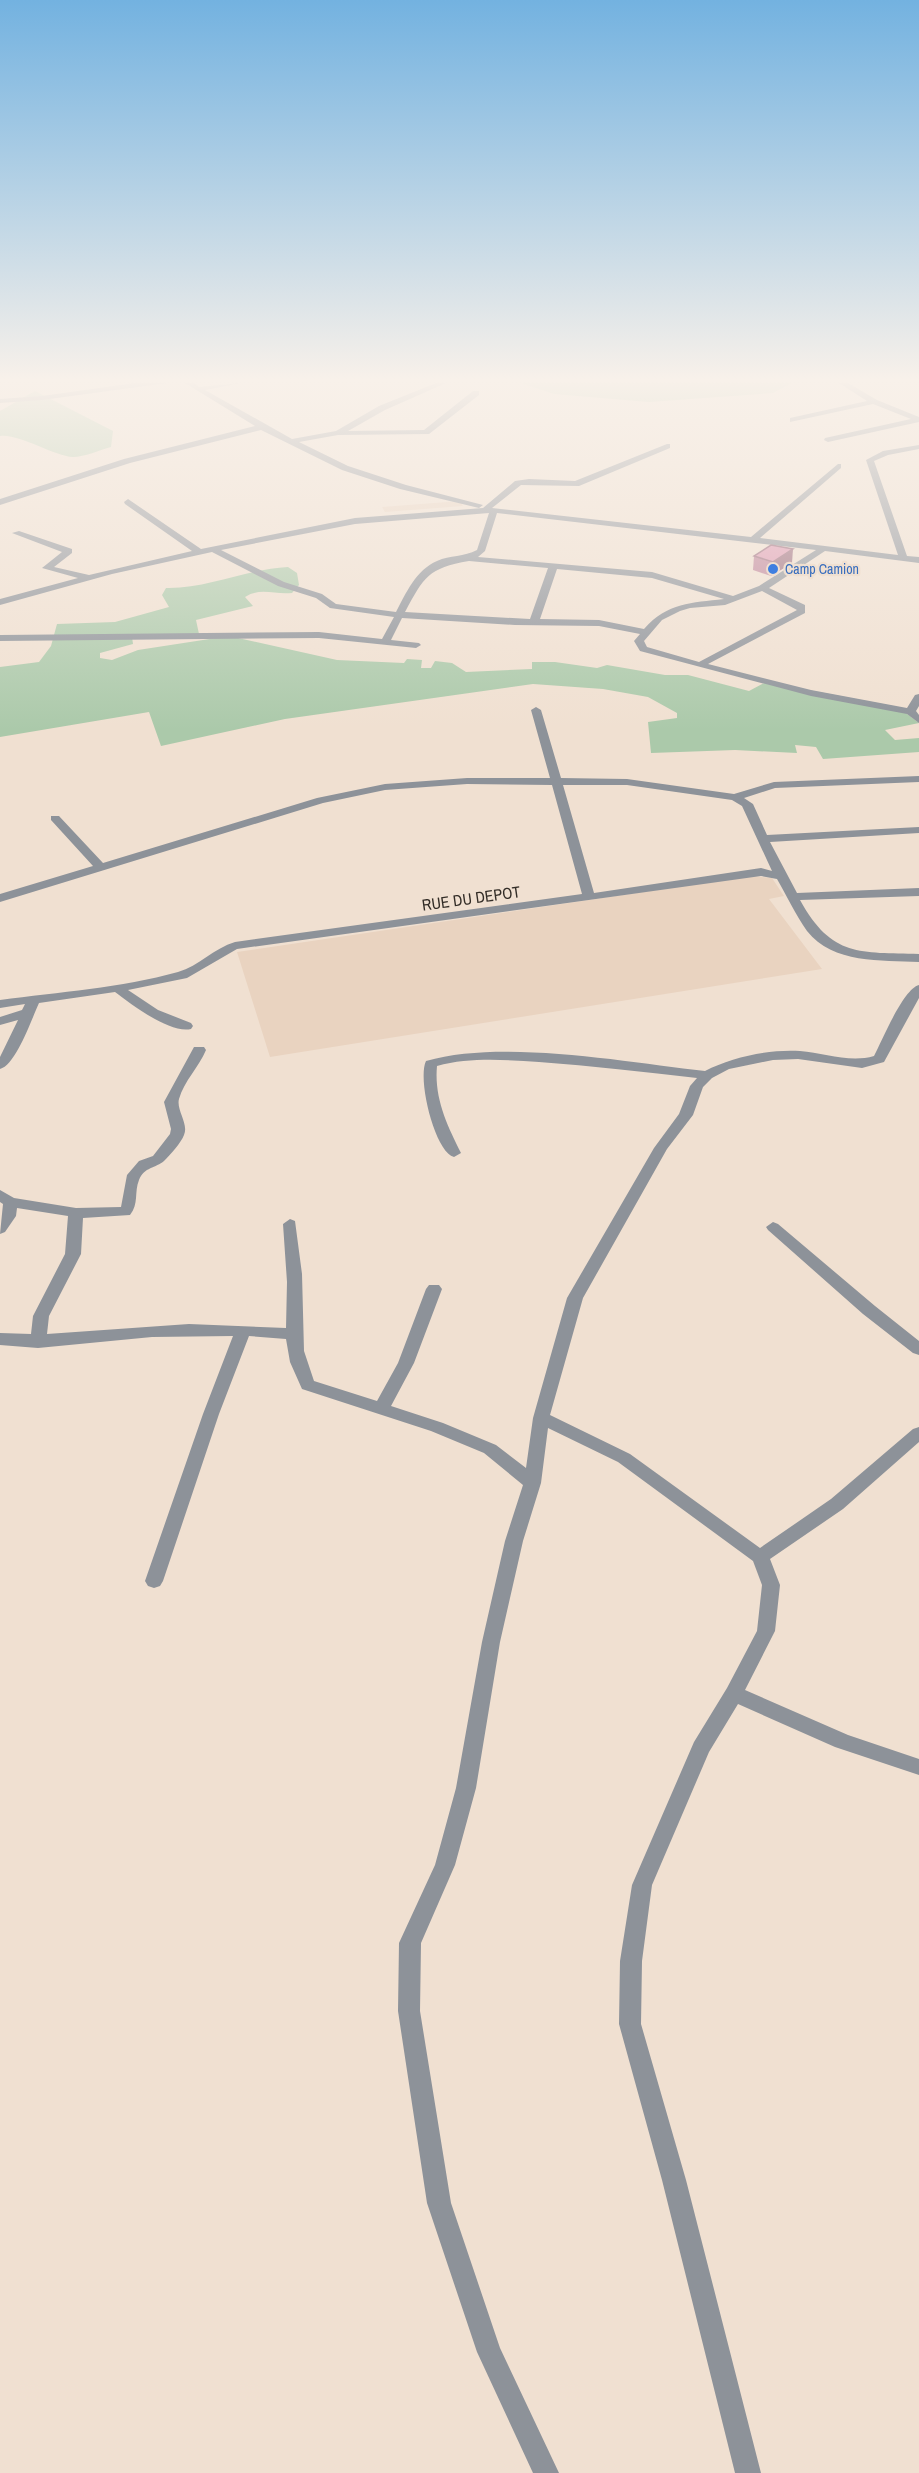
<svg xmlns="http://www.w3.org/2000/svg" width="919" height="2473" font-family="'Archivo Narrow',sans-serif">
	<style>
		.built { fill: #e9d3c0 }
		.green { fill: #abc9aa }
		.lines { fill: none; stroke-linecap: round; stroke-linejoin: round }
		.minor { fill: #8d9299; fill-rule: evenodd }
		.wall { fill: #be8298 }
		.shaded-wall { fill: #9b6a7c }
		.building { fill: #dd97b1; stroke: #9b6a7c; stroke-width: 1.5 }
		.shop-dot { fill: #3f7fe0; stroke: #f0e0d1; stroke-width: 2 }
		.labels { text-anchor: middle; dominant-baseline: central; stroke-width: 4.5; stroke-linejoin: round; paint-order: stroke }
		.far-shop-label { font-size: 14px; fill: #366cbe; stroke: #f0e0d1; text-anchor: start }
		.street-label { font-size: 16px; fill: #332d27; stroke: #f0e0d1 }
	</style>
	<rect width="100%" height="100%" fill="#f0e0d1"/>
	<!-- built -->
	<g class="built">
		<polygon points="460,501 463,506 385,512 382,507"/>
		<polygon points="751,876 772,878 784,896 769,899 822,969 270,1057 237,952"/>
	</g>
	<!-- green -->
	<g class="green">
		<polygon points="521,383 792,383 773,393 649,402 554,394"/>
		<path d="M35,391L113,431L111,447C100,450 84,457 73,457C54,456 18,433 0,436V411Z"/>
		<path d="M288,567L297,573L299,585L292,593C275,595 260,587 245,597L253,606L196,620L199,634L132,637L133,644L100,653V658L112,660L138,650L229,636L337,660L404,663L407,659L422,660L421,668H431L435,661L452,663L466,672L532,669V662H555L597,668L607,665L665,675H688L749,691L766,682L898,707L919,723L885,730L895,740L919,738V752L823,759L816,747L795,745L797,753L735,750L651,753L648,722L677,718V713L648,697L603,689L533,684L285,719L161,746L149,712L0,737V667L39,662L51,646L57,624L115,622L169,607L162,595L166,588C207,589 246,569 288,567Z"/>
	</g>
	<g class="lines">
		<!-- minor -->
		<g class="minor">
			<polygon points="135,383 167,383 42,400 0,403 0,399 42,396"/>
			<polygon points="185,383 194,383 199,387 241,383 205,390 292,439 336,431 379,406 436,383 446,383 385,410 348,431 424,430 473,391 479,391 479,395 429,434 338,435 299,442 348,466 406,485 483,505 479,508 400,489 342,470 261,430 130,463 0,505 0,499 124,459 255,426"/>
			<polygon points="839,383 848,383 877,400 919,417 919,422 828,442 824,440 825,438 911,419 873,404 790,422 790,418 867,401"/>
			<path d="M667,444H670V448L579,486L521,485L492,508L751,537L838,464H841V468L760,538L898,555L866,460L883,451L919,445V449L888,455L874,461L907,556L919,557V563L825,551L769,588L805,605V613L708,664L811,690L907,708L915,695L919,694V706L916,711L919,715V723L907,714L811,696L640,651L634,641L640,634L599,626L515,625L402,618L391,640L419,643L421,645L416,648L319,638L0,641V635L319,632L382,639L394,617L330,608L316,598L278,586L212,552L112,574L0,605V599L78,578L42,568L62,552L12,533L19,531L72,549V553L54,567L89,575L192,551L125,504L124,502L128,499L201,549L355,518L483,508L515,481L529,479L575,481ZM489,513L477,550C464,557 450,555 437,561C416,570 406,593 396,612L336,604L322,594L284,582L221,550L355,524ZM497,513L816,550L759,586L733,596L652,572L478,557L485,551ZM469,561L548,568L530,619L405,612C424,577 428,568 469,561ZM557,569L652,578L724,599C691,603 668,602 644,629L599,620L540,619ZM762,591L797,610L699,662L647,647L644,641L662,620L680,611L690,608L725,605Z"/>
			<path d="M536,707L541,710L561,778L627,779L734,794L774,782L919,776V782L775,788L744,798L753,804L767,835L919,827V833L770,842L797,893L919,888V896L800,900C832,958 860,952 919,954V962C881,960 833,964 807,931C795,914 787,896 777,879L761,876L237,949L187,978L128,990L158,1010L191,1023L193,1026L191,1029C170,1034 131,1004 115,992L39,1003C32,1018 16,1065 0,1069V1057L18,1020L0,1025V1017L22,1010L25,1004L0,1008V1000C59,992 121,988 178,972C199,966 214,948 235,942L582,894L552,785L467,784L385,790L323,803L0,902V894L93,866L51,820V816H59L103,863L317,798L385,784L467,778H550L531,710ZM563,785H627L732,800L742,806L772,871L761,868L594,893Z"/>
			<path d="M919,985V998L884,1062L862,1068L798,1059L773,1060L729,1069L712,1078L703,1087L693,1115L667,1149L583,1298L550,1415L630,1454L760,1548L831,1499L913,1429L919,1427V1442L843,1509L770,1559L780,1585L775,1631L745,1690L848,1735L919,1759V1775L835,1747L738,1704L709,1752L652,1885L642,1961L641,2024L686,2180L761,2473H735L662,2180L619,2024L620,1961L632,1885L694,1742L727,1688L757,1631L762,1585L753,1561L618,1462L548,1428L541,1483L523,1541L500,1642L476,1788L455,1865L421,1943L420,2011L451,2203L500,2348L559,2473H533L477,2352L427,2203L398,2011L399,1943L435,1865L456,1788L482,1642L505,1541L523,1485L484,1453L431,1431L302,1389L290,1362L286,1339L249,1336L219,1414L163,1581L160,1586L154,1588L148,1586L145,1581L203,1414L233,1336L152,1337L38,1348L0,1345V1333L31,1334L33,1316L65,1254L68,1216L17,1208L16,1216L5,1232L0,1234L3,1204L0,1202V1190L14,1198L76,1208L121,1207L127,1175L139,1161L153,1156L170,1134L171,1129L164,1102L194,1047H204L206,1050C199,1067 184,1081 179,1099C176,1110 189,1124 184,1135C181,1143 170,1155 164,1161C156,1168 144,1167 139,1180C134,1192 139,1204 130,1215L83,1218L81,1254L49,1316L47,1334L189,1324L286,1328L287,1282L283,1224L290,1219L295,1221L302,1274L304,1351L314,1381L377,1401L398,1363L426,1289L429,1285H439L442,1289L414,1363L391,1406L443,1423L496,1445L526,1468L533,1418L567,1298L654,1148L679,1114L690,1086L697,1078C644,1072 592,1066 539,1062C506,1060 470,1057 437,1066C434,1098 447,1125 461,1153L454,1157C435,1152 417,1079 426,1061C503,1039 624,1062 705,1071C732,1057 770,1049 800,1051C824,1053 850,1063 874,1056C882,1041 903,989 919,985Z"/>
			<polygon points="773,1222 778,1224 875,1306 919,1341 919,1355 913,1353 863,1314 768,1230 766,1227"/>
		</g>
	</g>
	<!-- wall -->
	<polygon class="wall" points="754,556 792,563 771,576 753,570"/>
	<!-- shaded-wall -->
	<polygon class="shaded-wall" points="793,549 792,563 771,576 773,562"/>
	<!-- building -->
	<polygon class="building" points="771,545 793,549 773,562 754,556"/>
	<!-- sky -->
	<linearGradient id="sky" x2="0" y2="1"><stop stop-color="#73b2e0"/><stop offset="0.52" stop-color="#f8f1ea"/><stop offset="1" stop-color="#f8f1ea" stop-opacity="0"/></linearGradient>
	<rect width="919" height="730" fill="url(#sky)"/>
	<!-- markers -->
	<circle class="shop-dot" cx="773" cy="569" r="6"/>
	<g class="labels">
		<!-- far-shop labels -->
		<g class="far-shop-label">
			<text x="785" y="569">Camp Camion</text>
		</g>
		<!-- street labels -->
		<g class="street-label">
			<text transform="translate(471 898) rotate(-8)">RUE DU DEPOT</text>
		</g>
	</g>
</svg>
